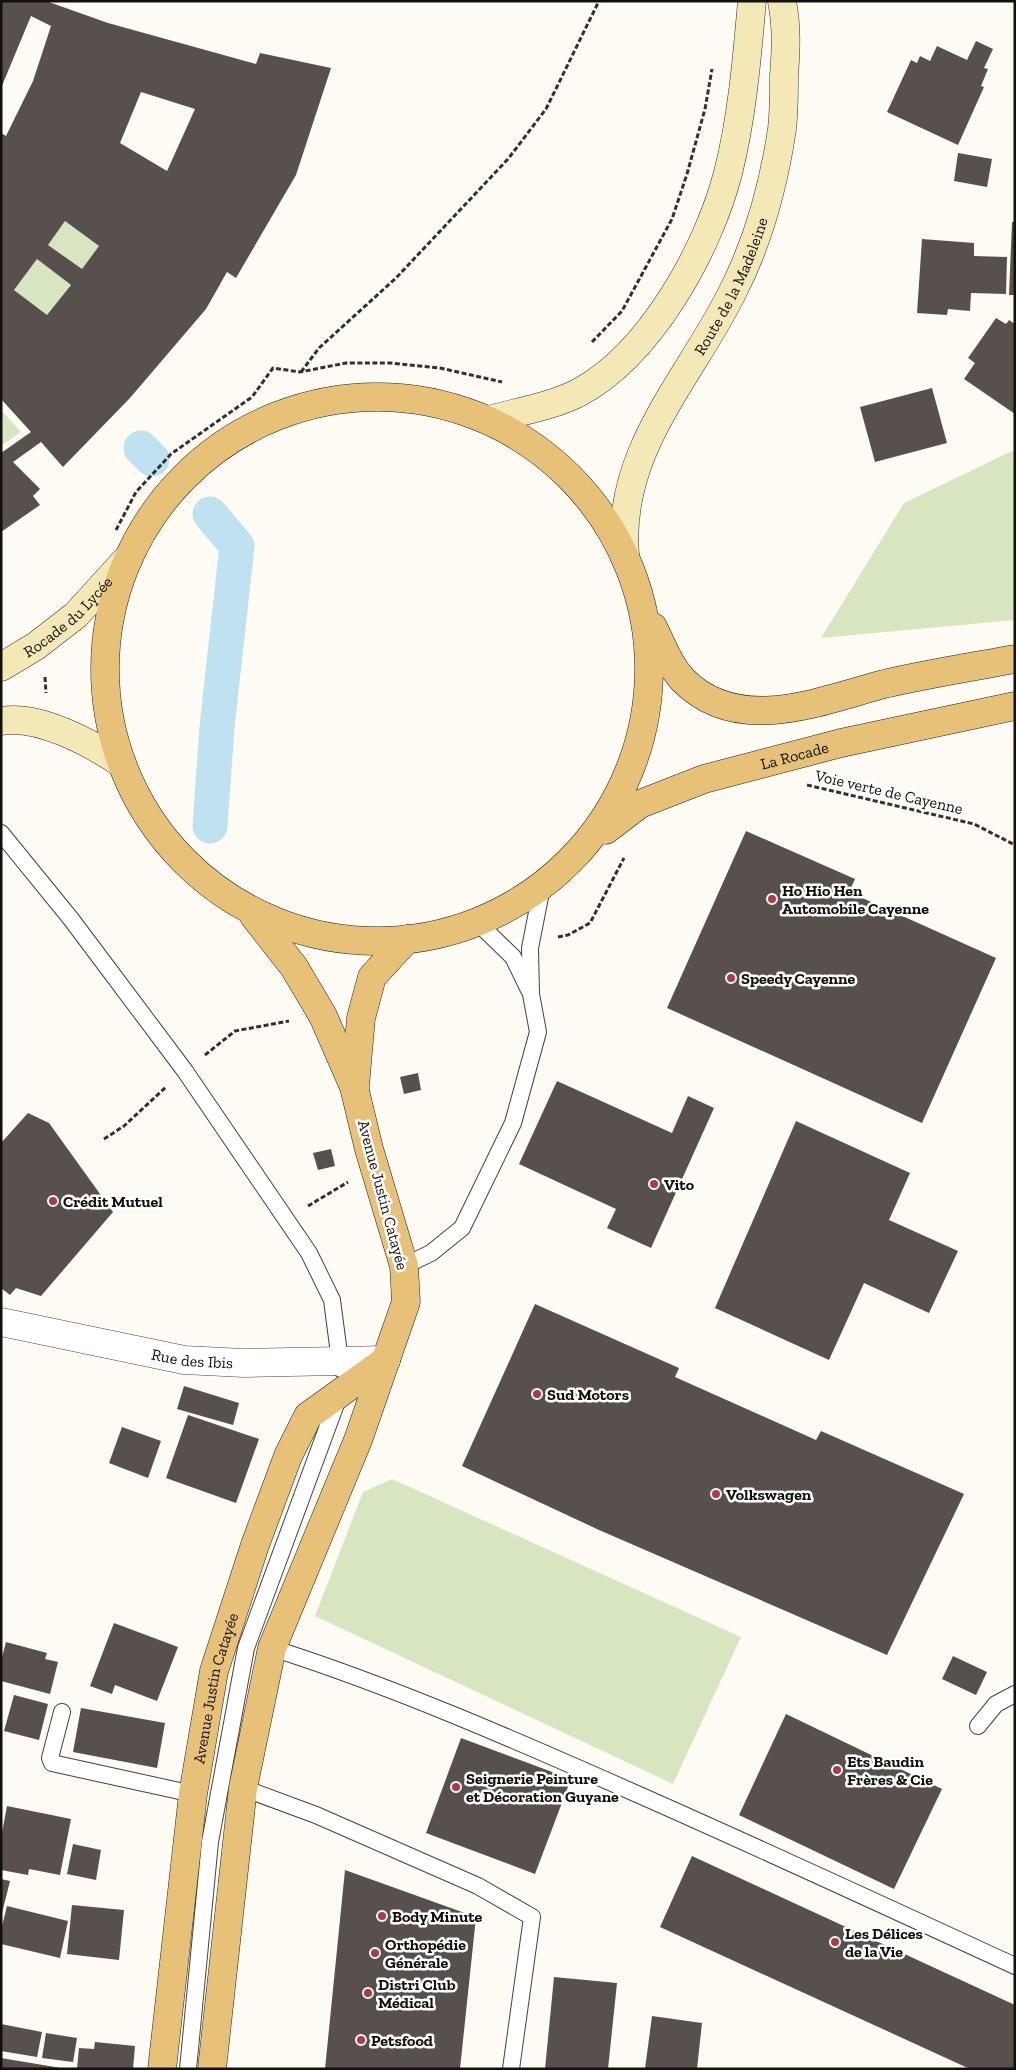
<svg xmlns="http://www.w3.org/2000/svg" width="1016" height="2070" font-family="'Zilla Slab',serif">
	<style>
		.green { fill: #d7e5c1 }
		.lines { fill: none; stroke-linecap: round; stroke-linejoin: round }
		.canal { stroke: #bee2ef; stroke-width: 35 }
		.building { fill: #57504d; fill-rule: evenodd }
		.lane-casing { stroke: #434343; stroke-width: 18 }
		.street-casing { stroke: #434343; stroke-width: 29 }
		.secondary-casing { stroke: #323232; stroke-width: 29 }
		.primary-casing { stroke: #212121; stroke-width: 29 }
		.path { stroke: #323232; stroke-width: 3; stroke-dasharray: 5 2.5; stroke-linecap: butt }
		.lane { stroke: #fff; stroke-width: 16 }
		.street { stroke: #fff; stroke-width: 28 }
		.secondary { stroke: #f5e8b7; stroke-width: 28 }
		.primary { stroke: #e8c179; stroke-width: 28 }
		.poi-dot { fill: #b0384a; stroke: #fff; stroke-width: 2 }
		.labels { text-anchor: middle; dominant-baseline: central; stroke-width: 5; stroke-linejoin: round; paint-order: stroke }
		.street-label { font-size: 16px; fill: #101010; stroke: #fff }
		.poi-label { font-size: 16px; font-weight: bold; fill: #101010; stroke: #fff; text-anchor: start }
	</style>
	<rect width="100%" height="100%" fill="#fefbf4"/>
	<!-- green -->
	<g class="green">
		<polygon points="65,221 99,246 82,269 48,245"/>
		<polygon points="37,259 71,285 47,315 14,290"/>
		<polygon points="1,410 21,432 1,446"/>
		<polygon points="1012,451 1015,451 1015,620 821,638 904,503"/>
		<polygon points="392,1479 741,1637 673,1784 315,1616 363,1492"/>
	</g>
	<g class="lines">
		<!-- canal -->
		<g class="canal">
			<polyline points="141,448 152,459"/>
			<polyline points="210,826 217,727 237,546 210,514"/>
		</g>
	</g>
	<!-- building -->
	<g class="building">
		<path d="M1,1H46L108,23L256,64L260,53L331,68L296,175L236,278L227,272L206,309L130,398L63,467L41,442L13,462L40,489L33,496L40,505L1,532V453L31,432L1,399V133L6,136L33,81L51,26L31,16L1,88ZM141,92L195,109L167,171L120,143ZM65,221L99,246L82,269L48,245ZM37,259L71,285L47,315L14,290Z"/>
		<polygon points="976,41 993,49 984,68 988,69 981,86 984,87 958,145 887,112 911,60 917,63 920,56 930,61 937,46 967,60"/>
		<polygon points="958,153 992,159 987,187 954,181"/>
		<polygon points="1012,222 1015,222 1015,295 1009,295"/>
		<polygon points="922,239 974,243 974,256 1007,257 1006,294 971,293 970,311 948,309 947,315 917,313"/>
		<polygon points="996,318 1006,324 1009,320 1015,324 1015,414 964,379 975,363 968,358"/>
		<polygon points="932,388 947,443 875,462 860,407"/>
		<polygon points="746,831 855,879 849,892 996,958 922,1123 667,1008"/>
		<polygon points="418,1073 421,1090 404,1094 400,1077"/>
		<polygon points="557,1081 672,1133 688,1096 714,1108 651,1248 607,1228 616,1209 519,1164"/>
		<polygon points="28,1113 49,1123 113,1212 41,1296 16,1288 10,1295 1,1288 1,1143"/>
		<polygon points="796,1121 910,1173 889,1220 958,1251 929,1313 864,1283 829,1360 715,1308"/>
		<polygon points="331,1149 335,1166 318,1170 313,1153"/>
		<polygon points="535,1304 679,1368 675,1377 816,1440 821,1431 964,1494 887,1655 599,1530 462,1466"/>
		<polygon points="184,1386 239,1403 233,1425 177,1409"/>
		<polygon points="188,1415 259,1439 236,1503 166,1478"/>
		<polygon points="122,1427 161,1441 148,1478 109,1463"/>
		<polygon points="114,1623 178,1647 157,1701 115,1685 112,1694 90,1686"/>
		<polygon points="6,1642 47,1653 45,1659 58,1662 50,1694 1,1681 1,1661"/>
		<polygon points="953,1656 987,1672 976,1695 942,1679"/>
		<polygon points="14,1695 48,1704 39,1740 4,1731"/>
		<polygon points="81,1708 165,1723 157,1768 73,1752"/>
		<polygon points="786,1714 942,1789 894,1889 739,1815"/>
		<polygon points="461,1738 571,1779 535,1874 426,1833"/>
		<polygon points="7,1806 71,1819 60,1875 29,1869 28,1875 1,1870 1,1838"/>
		<polygon points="73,1844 101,1850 96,1880 67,1874"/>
		<polygon points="692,1856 1015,2005 1015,2069 970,2069 660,1927"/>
		<polygon points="345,1870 476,1917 460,2069 325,2069"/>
		<polygon points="1,1879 10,1881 2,1913 1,1913"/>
		<polygon points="72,1905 124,1910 119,1960 67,1954"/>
		<polygon points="7,1906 68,1921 60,1958 1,1944 1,1930"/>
		<polygon points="554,1977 617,1983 608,2069 545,2069"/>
		<polygon points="652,2016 702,2023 697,2069 645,2069"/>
		<polygon points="1,2024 42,2032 37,2057 1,2051"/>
		<polygon points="46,2033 77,2038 73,2062 42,2058"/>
		<polygon points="95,2042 135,2046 133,2069 77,2069 79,2048 94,2049"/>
		<polygon points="1,2058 61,2068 61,2069 1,2069"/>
	</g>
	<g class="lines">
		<!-- lane casing -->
		<g class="lane-casing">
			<g id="lane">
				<polyline points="1,833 71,919 185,1071 309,1253 332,1300 341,1369"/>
				<polyline points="478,923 513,957 529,990"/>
				<polyline points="404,1266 431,1253 462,1228 513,1123 538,1032 531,994 530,948 542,887"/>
				<path d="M272,1648C397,1688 517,1741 637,1794C764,1850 889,1908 1015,1966"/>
				<polyline points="62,1712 50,1758 52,1763 193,1794"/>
				<polyline points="978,1726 996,1704 1015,1694"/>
				<polyline points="243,1788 316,1815 478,1886 532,1917 511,2069"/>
				<polyline points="188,2069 210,1842 246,1648 339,1396"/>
			</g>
		</g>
		<!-- street casing -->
		<g class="street-casing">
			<g id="street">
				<path id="s1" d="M1,1322L184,1360L244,1363L386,1360"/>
			</g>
		</g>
		<!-- secondary casing -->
		<g class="secondary-casing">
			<g id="secondary">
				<path d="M488,420C517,412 550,407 578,393C650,355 708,250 728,173C742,118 747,58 752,1"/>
				<path id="s2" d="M625,555C616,450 690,379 733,291C758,242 774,183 782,129C784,112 784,94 784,76C786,50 787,27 782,1"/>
				<path id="s3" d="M1,667L36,646L76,615L126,560"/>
				<path d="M1,721C38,714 91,743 121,763"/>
			</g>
		</g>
		<!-- primary casing -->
		<g class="primary-casing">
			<g id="primary">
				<circle cx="377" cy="669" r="272"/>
				<path d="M653,627C662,645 669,665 683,680C738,736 820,701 884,684C927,674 971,667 1015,659"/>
				<path id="s4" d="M606,830L640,804L704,779L841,743L1015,706"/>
				<polyline points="355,1086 361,1018 372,977 407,939"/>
				<path id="s5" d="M162,2069L193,1794L214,1671L255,1545L288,1456L308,1416L386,1360"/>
				<polyline points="212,2069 243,1788 272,1648 358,1440 406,1302 404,1266 369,1149 354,1087 323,1016 294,967 254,916"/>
			</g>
		</g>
		<!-- path -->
		<g class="path">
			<polyline points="592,342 622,311 672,219 687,174 705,109 712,69"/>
			<polyline points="301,372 319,348 396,278 508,159 546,109 599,1"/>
			<polyline points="116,530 136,492 171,454 252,397 273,368 300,372 346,363 391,363 440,368 502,382"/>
			<polyline points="45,677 46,693"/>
			<polyline points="807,785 974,824 1015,845"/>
			<polyline points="558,937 568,935 590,923 624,858"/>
			<polyline points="205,1055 235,1031 289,1021"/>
			<polyline points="104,1139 124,1126 166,1087"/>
			<polyline points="308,1206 348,1182"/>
		</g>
		<!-- lane -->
		<use href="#lane" class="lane"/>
		<!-- street -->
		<use href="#street" class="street"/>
		<!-- secondary -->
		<use href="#secondary" class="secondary"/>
		<!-- primary -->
		<use href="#primary" class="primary"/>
	</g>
	<!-- markers -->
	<g class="poi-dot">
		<circle cx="772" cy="899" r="5"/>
		<circle cx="731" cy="978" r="5"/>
		<circle cx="654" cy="1184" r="5"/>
		<circle cx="53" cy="1201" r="5"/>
		<circle cx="537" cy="1394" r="5"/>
		<circle cx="716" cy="1494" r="5"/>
		<circle cx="837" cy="1770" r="5"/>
		<circle cx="456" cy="1787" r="5"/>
		<circle cx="382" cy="1916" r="5"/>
		<circle cx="835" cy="1942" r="5"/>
		<circle cx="375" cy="1953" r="5"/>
		<circle cx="368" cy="1993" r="5"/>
		<circle cx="361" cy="2040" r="5"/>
	</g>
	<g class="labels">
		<!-- street labels -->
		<g class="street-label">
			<text stroke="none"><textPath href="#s2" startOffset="294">Route de la Madeleine</textPath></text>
			<text stroke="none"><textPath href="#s3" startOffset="84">Rocade du Lycée</textPath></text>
			<text stroke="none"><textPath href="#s4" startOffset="205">La Rocade</textPath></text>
			<text transform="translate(889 792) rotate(13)">Voie verte de Cayenne</text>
			<text transform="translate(383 1195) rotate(75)">Avenue Justin Catayée</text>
			<text stroke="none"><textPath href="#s1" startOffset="195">Rue des Ibis</textPath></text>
			<text stroke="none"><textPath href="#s5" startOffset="385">Avenue Justin Catayée</textPath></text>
		</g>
		<!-- poi labels -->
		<g class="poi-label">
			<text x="782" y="890">Ho Hio Hen<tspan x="782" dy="18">Automobile Cayenne</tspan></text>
			<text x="741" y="978">Speedy Cayenne</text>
			<text x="664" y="1184">Vito</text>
			<text x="63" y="1201">Crédit Mutuel</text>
			<text x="547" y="1394">Sud Motors</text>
			<text x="726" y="1494">Volkswagen</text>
			<text x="847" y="1761">Ets Baudin<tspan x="847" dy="18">Frères &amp; Cie</tspan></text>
			<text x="466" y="1778">Seignerie Peinture<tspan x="466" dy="18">et Décoration Guyane</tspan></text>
			<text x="392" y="1916">Body Minute</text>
			<text x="845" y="1933">Les Délices<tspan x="845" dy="18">de la Vie</tspan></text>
			<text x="385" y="1944">Orthopédie<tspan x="385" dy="18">Générale</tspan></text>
			<text x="378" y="1984">Distri Club<tspan x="378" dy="18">Médical</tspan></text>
			<text x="371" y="2040">Petsfood</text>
		</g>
	</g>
	<!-- border -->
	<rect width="1016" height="2070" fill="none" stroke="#101010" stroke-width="5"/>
</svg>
